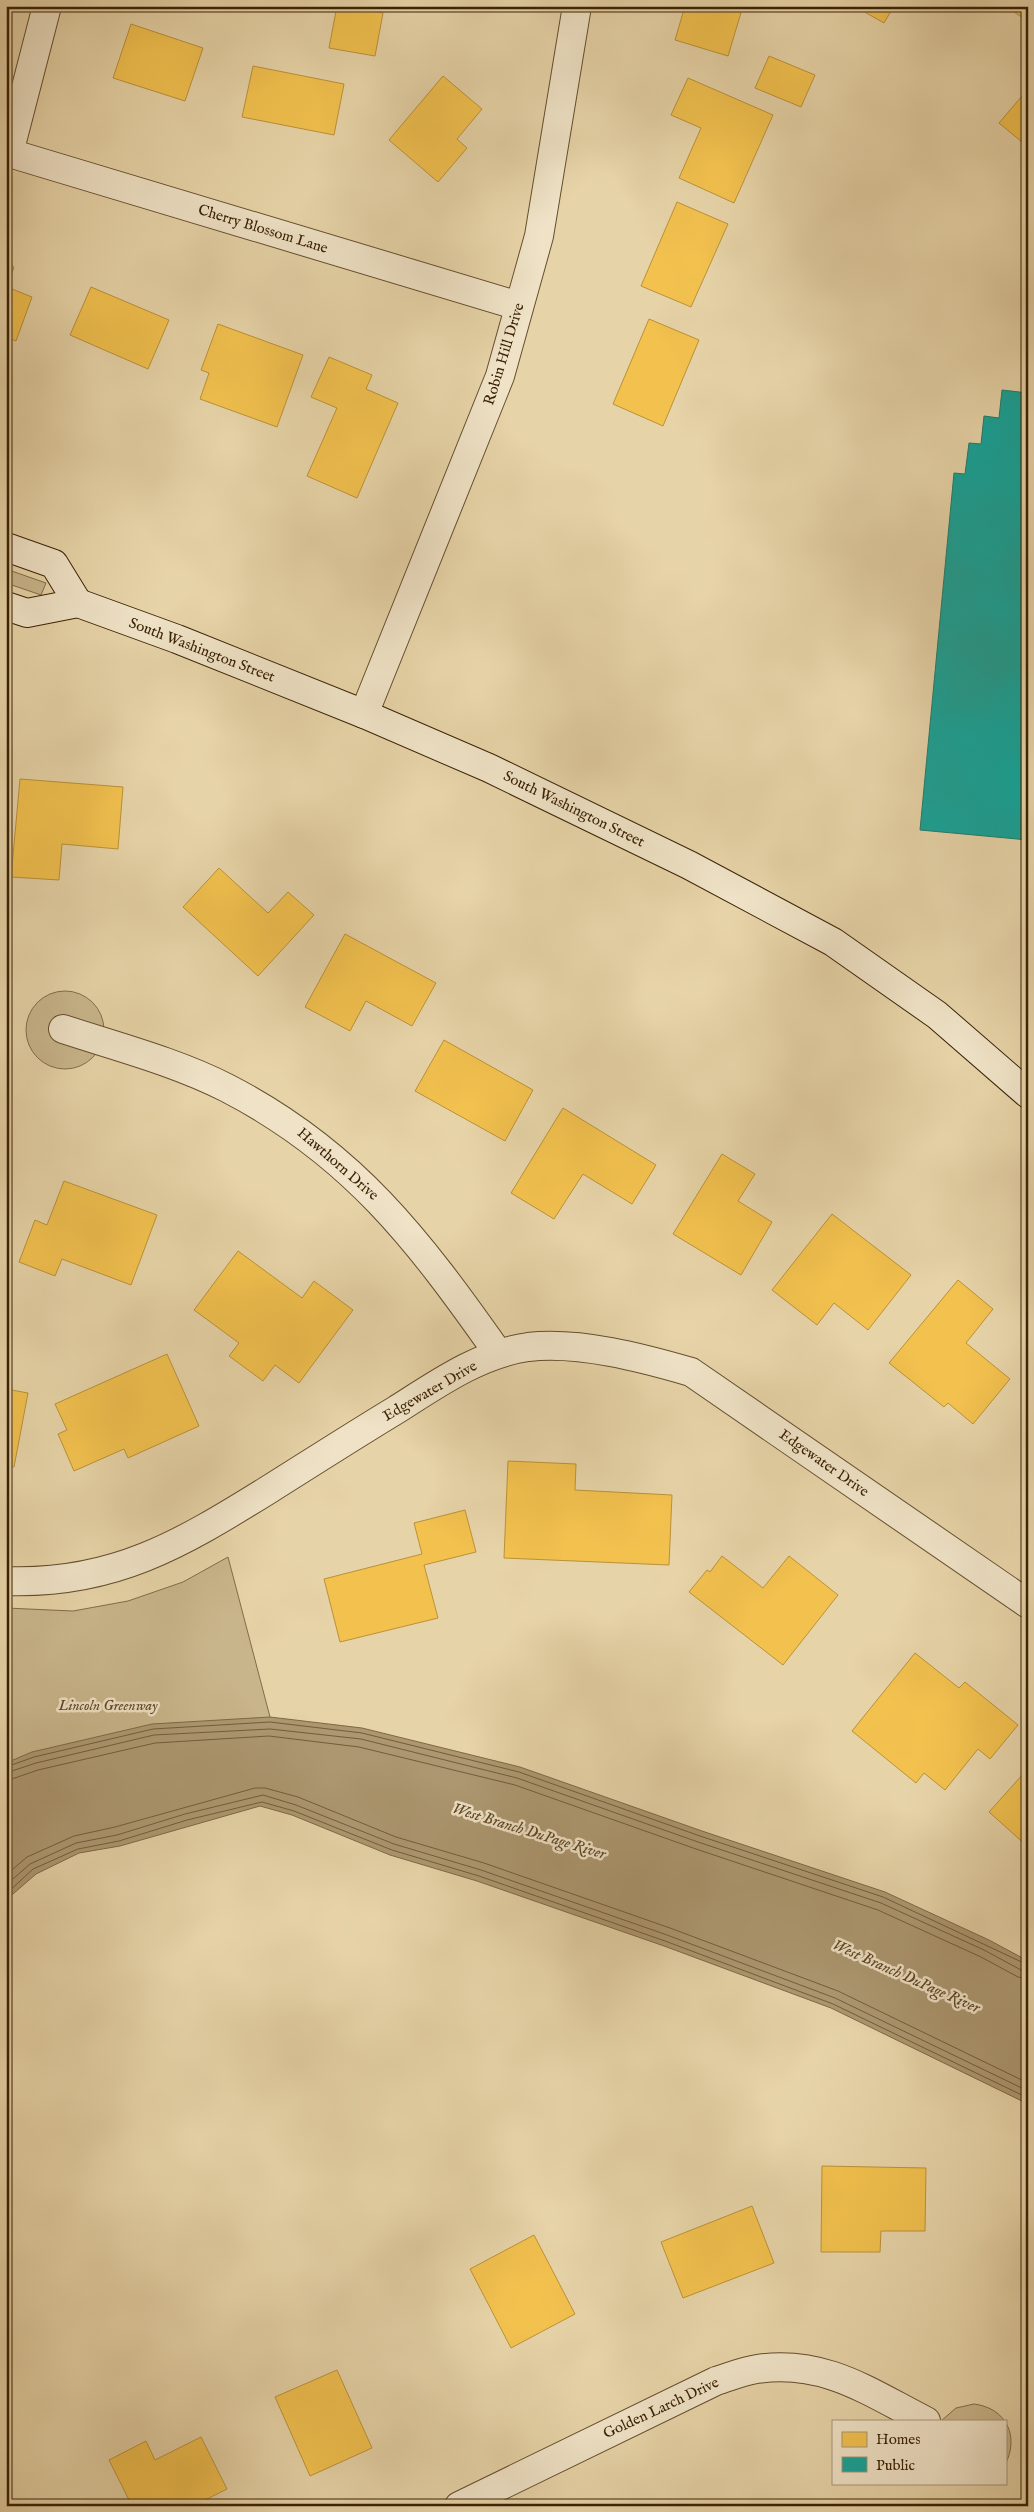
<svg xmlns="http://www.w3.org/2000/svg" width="1034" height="2512" font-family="'IM FELL English',serif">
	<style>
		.green { fill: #c9b58b; stroke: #826c48 }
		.water { fill: #ac9770; stroke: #7e6845 }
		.homes { fill: #f2c14e; stroke: #bb9138 }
		.public { fill: #17a398; stroke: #227c6c }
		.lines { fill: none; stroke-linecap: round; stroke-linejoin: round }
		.shore { stroke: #735c3a; stroke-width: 1 }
		.street-casing { stroke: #654e2d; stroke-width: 30 }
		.secondary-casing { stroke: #3a2204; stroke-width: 30 }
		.street { stroke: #efe2c6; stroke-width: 28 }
		.secondary { stroke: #efe2c6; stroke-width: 28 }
		.labels { text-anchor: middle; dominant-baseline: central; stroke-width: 5; stroke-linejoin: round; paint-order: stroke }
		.street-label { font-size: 15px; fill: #3a2204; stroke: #efe2c6 }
		.park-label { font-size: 15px; font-style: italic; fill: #5e4726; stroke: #efe2c6 }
		.water-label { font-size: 16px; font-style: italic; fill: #5c4524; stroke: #efe2c6 }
	</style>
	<rect width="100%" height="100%" fill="#e6d3a7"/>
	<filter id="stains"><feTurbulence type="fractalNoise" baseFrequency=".004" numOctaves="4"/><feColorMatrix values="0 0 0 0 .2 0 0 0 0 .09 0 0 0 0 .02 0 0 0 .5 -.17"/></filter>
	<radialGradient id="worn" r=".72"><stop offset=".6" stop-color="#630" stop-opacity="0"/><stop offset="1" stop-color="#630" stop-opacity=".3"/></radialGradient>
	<!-- green -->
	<g class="green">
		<polygon points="6,569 46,583 41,595 6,583"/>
		<circle cx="65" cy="1030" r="39"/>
		<polygon points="228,1557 270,1717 283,1779 6,1870 6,1608 73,1611 128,1601 183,1582"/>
		<path d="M974,2404C1006,2408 1020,2436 1005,2465V2421H941L956,2408Z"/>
	</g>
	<!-- water -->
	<polygon class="water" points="270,1717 362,1728 520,1767 702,1831 885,1892 989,1940 1028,1961 1028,2104 831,2008 664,1946 477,1881 390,1855 292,1815 260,1806 120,1846 79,1853 36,1874 6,1900 6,1763 32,1752 152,1724"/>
	<!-- homes -->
	<g class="homes">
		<polygon points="337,6 383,13 375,56 329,48"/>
		<polygon points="685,6 743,6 728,56 675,40"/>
		<polygon points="854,6 894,6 884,23"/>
		<polygon points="1028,6 1028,21 1006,7 1006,6"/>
		<polygon points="131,24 203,48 185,101 113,78"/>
		<polygon points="769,56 815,75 801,107 755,88"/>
		<polygon points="253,66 344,84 334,135 242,117"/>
		<polygon points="443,76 482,109 457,139 467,148 438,182 389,140"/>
		<polygon points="688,78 773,115 734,203 679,178 701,128 671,115"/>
		<polygon points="1028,89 1028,147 999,123"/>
		<polygon points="677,202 728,224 691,307 641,286"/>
		<polygon points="6,264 14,267 9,282 12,289 32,297 16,341 6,337"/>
		<polygon points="91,287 169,320 148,369 70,335"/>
		<polygon points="649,319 699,340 663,426 613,404"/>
		<polygon points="218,324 303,355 277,427 200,399 209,373 201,370"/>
		<polygon points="329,357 372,375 366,389 398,403 357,498 307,476 337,408 311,397"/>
		<polygon points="20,779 123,787 118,849 62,844 59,880 11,877"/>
		<polygon points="219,868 268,913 288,892 314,915 258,976 183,907"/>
		<polygon points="345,934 436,983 412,1026 366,1001 350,1031 305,1007"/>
		<polygon points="444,1040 533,1090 505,1141 415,1091"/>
		<polygon points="563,1108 656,1165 632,1204 583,1174 554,1219 511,1193"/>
		<polygon points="722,1154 755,1174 738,1201 772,1222 741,1275 673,1234"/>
		<polygon points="64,1181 157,1215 131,1285 62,1259 55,1276 19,1262 35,1220 47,1225"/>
		<polygon points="832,1214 911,1275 868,1330 834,1303 817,1325 772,1290"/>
		<polygon points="238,1251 302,1298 314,1281 353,1310 299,1383 275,1365 263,1381 229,1356 239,1343 194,1310"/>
		<polygon points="958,1280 993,1309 966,1343 1010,1379 973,1424 948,1403 944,1407 889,1363"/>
		<polygon points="167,1354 199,1426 128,1458 124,1449 74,1471 58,1434 67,1430 55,1404"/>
		<polygon points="6,1389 28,1393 14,1467 6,1466"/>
		<polygon points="508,1461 576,1464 575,1490 672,1495 669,1565 504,1558"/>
		<polygon points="465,1510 476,1552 424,1565 438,1618 340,1642 324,1579 422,1554 414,1523"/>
		<polygon points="722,1556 763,1588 789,1556 838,1595 783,1665 689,1592 707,1570 710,1572"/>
		<polygon points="915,1653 959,1688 965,1682 1018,1725 990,1759 978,1749 945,1790 924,1773 916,1783 852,1731"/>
		<polygon points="1024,1773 1028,1776 1028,1847 989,1812"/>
		<polygon points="822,2166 926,2168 925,2231 881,2231 880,2252 821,2252"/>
		<polygon points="752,2206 774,2263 683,2298 661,2242"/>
		<polygon points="534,2235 575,2314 511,2348 470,2269"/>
		<polygon points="337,2370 372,2448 310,2476 275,2397"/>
		<polygon points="201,2437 227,2489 193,2506 132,2506 109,2460 146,2441 155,2460"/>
	</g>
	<!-- public -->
	<polygon class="public" points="1002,390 1028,393 1028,840 920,830 954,473 965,474 969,443 981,444 984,416 999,418"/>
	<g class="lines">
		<!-- shore -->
		<g class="shore">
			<polyline points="6,1767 34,1757 153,1729 270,1722 362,1733 519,1772 700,1836 883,1897 1028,1965"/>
			<polyline points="6,1773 36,1763 154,1735 270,1729 361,1739 517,1778 698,1842 881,1903 984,1950 1021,1970 1028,1971"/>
			<polyline points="6,1781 38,1770 155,1743 269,1736 359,1747 515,1785 696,1849 878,1910 981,1957 1018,1977 1028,1979"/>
			<polyline points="6,1875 27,1857 74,1836 115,1827 255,1788 265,1788 298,1797 396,1837 484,1863 670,1928 838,1991 1028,2083"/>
			<polyline points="6,1885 30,1864 76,1843 117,1835 185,1814 263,1795 296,1805 394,1844 481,1870 667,1935 835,1998 1028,2091"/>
			<polyline points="6,1894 33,1869 78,1849 119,1841 187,1820 262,1802 294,1811 392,1850 479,1876 665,1941 833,2004 1028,2098"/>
		</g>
		<!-- street casing -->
		<g class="street-casing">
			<g id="street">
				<polyline points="6,152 519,306"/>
				<polyline points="9,153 47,6"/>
				<polyline points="364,714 500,376 539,236 577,6"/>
				<path d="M63,1029C118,1047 176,1062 227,1088C353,1153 419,1241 498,1353"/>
				<path d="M6,1581C113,1585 181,1544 268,1490C311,1463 353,1436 396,1410C437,1384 479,1354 528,1347C579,1341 643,1358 691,1372L1028,1604"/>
				<path d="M459,2506L716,2381C729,2377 743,2371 757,2369C824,2359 869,2392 926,2421"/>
			</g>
		</g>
		<!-- secondary casing -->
		<g class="secondary-casing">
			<g id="secondary">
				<polyline points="6,547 54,564 78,603"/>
				<polyline points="6,606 27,613 78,603 177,639 364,714 489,768 689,865 833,942 937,1015 1028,1094"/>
			</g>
		</g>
		<!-- street -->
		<use href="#street" class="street"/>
		<!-- secondary -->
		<use href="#secondary" class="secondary"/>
	</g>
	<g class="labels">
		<!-- street labels -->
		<g class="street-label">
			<text transform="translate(263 229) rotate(17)">Cherry Blossom Lane</text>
			<text transform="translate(504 354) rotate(-73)">Robin Hill Drive</text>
			<text transform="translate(202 650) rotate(21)">South Washington Street</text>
			<text transform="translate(574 809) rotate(26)">South Washington Street</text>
			<text transform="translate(338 1164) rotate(41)">Hawthorn Drive</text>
			<text transform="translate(430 1391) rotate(-30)">Edgewater Drive</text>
			<text transform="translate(824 1463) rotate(35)">Edgewater Drive</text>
			<text transform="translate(661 2408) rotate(-25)">Golden Larch Drive</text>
		</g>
		<!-- park labels -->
		<g class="park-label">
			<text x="108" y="1705">Lincoln Greenway</text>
		</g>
		<!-- water labels -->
		<g class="water-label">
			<text transform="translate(529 1832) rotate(17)">West Branch DuPage River</text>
			<text transform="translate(906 1977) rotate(24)">West Branch DuPage River</text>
		</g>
	</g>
	<!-- margin -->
	<rect width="1034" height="2512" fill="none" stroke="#e6d3a7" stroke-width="25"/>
	<rect x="8" y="8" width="1019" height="2497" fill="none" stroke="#3a2204" stroke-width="2.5"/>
	<rect x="12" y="12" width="1009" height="2487" fill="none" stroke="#3a2204"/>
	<!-- legend -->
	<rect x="832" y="2420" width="175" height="65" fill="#efe2c6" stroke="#a79578"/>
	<rect x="842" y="2432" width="25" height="15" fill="#f2c14e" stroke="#a79578"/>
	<text x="876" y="2444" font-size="15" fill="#3a2204">Homes</text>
	<rect x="842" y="2457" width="25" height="15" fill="#17a398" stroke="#a79578"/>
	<text x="876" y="2470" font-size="15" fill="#3a2204">Public</text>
	<rect width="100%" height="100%" filter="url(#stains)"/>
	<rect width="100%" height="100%" fill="url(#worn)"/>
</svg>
